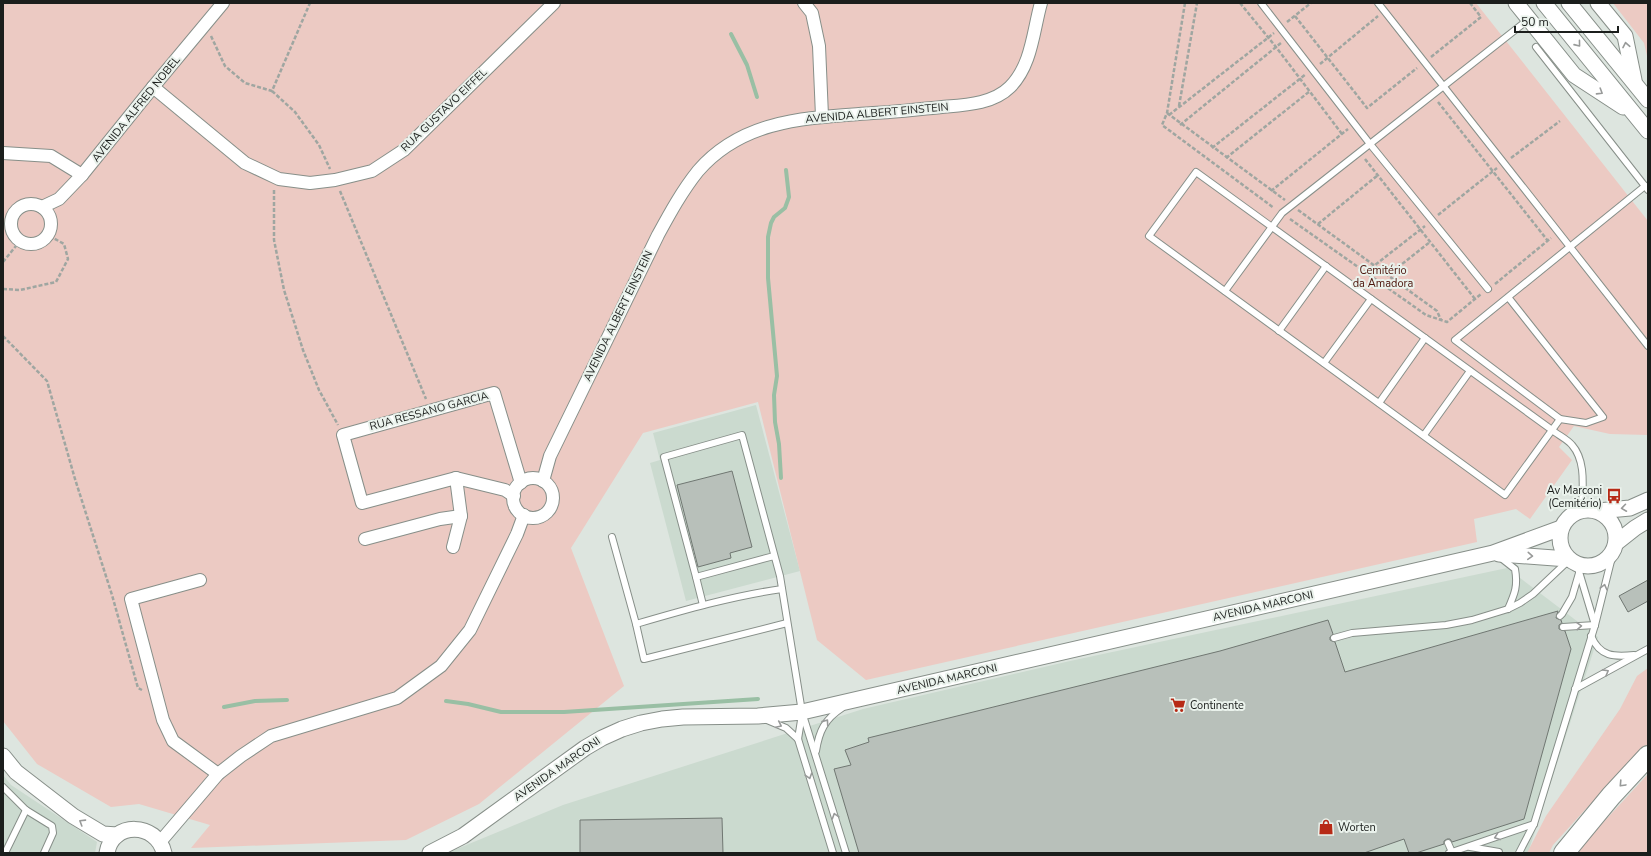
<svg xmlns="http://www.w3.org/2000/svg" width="1651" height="856" font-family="'Nunito Sans',sans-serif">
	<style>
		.built { fill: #cbdacf }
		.green { fill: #eccac3 }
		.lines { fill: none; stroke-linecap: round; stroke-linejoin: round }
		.stream { stroke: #99bfa4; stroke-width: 4 }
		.building { fill: #b8c0ba; stroke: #707772 }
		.service-casing { stroke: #878f89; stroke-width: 8 }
		.minor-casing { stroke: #878f89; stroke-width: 14 }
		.tertiary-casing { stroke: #878f89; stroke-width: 17 }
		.trunk-casing { stroke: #878f89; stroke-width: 22 }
		.path { stroke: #9fa6a1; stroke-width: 2.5; stroke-dasharray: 4 2; stroke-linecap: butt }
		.service { stroke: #fff; stroke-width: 6 }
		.minor { stroke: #fff; stroke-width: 12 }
		.tertiary { stroke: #fff; stroke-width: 15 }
		.trunk { stroke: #fff; stroke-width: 20 }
		.oneway { stroke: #989a99 }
		.labels { text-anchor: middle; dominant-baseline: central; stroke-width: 4; stroke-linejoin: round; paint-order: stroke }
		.street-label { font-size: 11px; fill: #1b1e1c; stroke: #eaf2ec }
		.park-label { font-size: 11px; fill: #4c150c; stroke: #eaf2ec }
		.poi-label { font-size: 11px; fill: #1b1e1c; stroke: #eaf2ec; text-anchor: start }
	</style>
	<rect width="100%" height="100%" fill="#dde5df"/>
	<!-- built -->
	<g class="built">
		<polygon points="756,405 800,571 686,601 650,463 660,460 653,433"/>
		<polygon points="1507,568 1598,637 1528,853 447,853 563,805 863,709 1070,661"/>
		<polygon points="3,775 11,785 97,842 95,853 3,853"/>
	</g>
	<!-- green -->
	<g class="green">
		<polygon points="3,3 1476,3 1648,221 1648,435 1610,434 1574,426 1559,447 1572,460 1530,519 1516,509 1474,519 1477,542 866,680 817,640 758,402 643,433 571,548 624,686 479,804 406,840 191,848 210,825 139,804 111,807 37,764 3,721"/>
		<polygon points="1613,3 1648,3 1648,60 1644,43"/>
		<polygon points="1648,668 1648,745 1583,812 1553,845 1549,853 1527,853 1546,816 1620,709 1637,676"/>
		<polygon points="1648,774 1648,853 1575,853"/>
	</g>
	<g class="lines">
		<!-- stream -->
		<g class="stream">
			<polyline points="731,34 747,65 757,97"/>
			<polyline points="781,478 779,444 775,422 774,395 777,376 768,278 768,237 771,223 774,217 785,208 789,197 786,170"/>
			<polyline points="446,701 468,704 501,712 564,712 758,699"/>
			<polyline points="224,707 255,701 287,700"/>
		</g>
	</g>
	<!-- building -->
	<g class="building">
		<polygon points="732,471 752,547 730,553 731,558 698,567 677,485"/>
		<polygon points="1648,580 1648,601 1628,612 1619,596"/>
		<polygon points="1558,611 1556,618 1561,620 1562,623 1559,625 1559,629 1565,631 1571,649 1524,819 1452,842 1450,839 1447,839 1444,841 1444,844 1416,853 1409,853 1404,839 1364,853 859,853 834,769 851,765 845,750 869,742 868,738 1220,651 1328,620 1333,634 1330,637 1330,640 1335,642 1345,672"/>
		<polygon points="722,818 723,853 580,853 580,820"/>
	</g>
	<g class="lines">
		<!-- service casing -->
		<g class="service-casing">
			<g id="service">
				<polyline points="1261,3 1370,144 1488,289"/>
				<polyline points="1378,3 1648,346"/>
				<polyline points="1536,47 1648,190"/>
				<polyline points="1225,291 1282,213 1529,19"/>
				<polyline points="1508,297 1603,417 1586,423 1560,419 1455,340 1645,186"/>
				<polyline points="1279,331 1326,266"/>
				<polyline points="1324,363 1371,299"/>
				<polyline points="1379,403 1425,338"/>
				<path d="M1560,419L1505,495L1149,236L1196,172L1552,430C1558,435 1567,439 1572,445C1587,462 1582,490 1582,510"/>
				<polyline points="1424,435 1470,371"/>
				<polyline points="612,537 636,624"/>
				<polyline points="774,556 696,577 664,457 742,435 780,576 802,712 846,853"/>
				<path d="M1501,558L1515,569C1518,586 1515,593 1508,609"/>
				<polyline points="1577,565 1595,625"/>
				<polyline points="696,577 703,605"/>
				<path d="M782,589C732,596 684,610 636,624L644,659L787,623"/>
				<polyline points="1560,616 1562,614 1572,597 1579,573"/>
				<polyline points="1563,627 1595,625"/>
				<path d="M1591,636C1600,657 1614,657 1634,655"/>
				<polyline points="1334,638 1352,633 1446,625 1472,620 1508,609 1520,603 1533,594 1568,561"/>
				<polyline points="1575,689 1648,649"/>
				<polyline points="802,714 798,739 833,853"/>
				<polyline points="767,720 786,728 798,739"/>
				<path d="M816,751C819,731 825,719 842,708"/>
				<polyline points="3,787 26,810 52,826 53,833 44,853"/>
				<polyline points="1448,843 1452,852"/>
				<polyline points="1470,847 1499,852 1499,853"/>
				<polyline points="5,853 26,810"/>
				<polyline points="1449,853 1534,824"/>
				<polyline points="1519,853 1534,824 1595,625 1614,549"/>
			</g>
		</g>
		<!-- minor casing -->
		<g class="minor-casing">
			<g id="minor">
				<polyline points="804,3 812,13 819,46 822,116"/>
				<polyline points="153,87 245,163 279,179 310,183 335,180 372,171 404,150 554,3"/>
				<polyline points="3,153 51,156 82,175"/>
				<circle cx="31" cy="224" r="20"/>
				<polyline points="42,207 59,199 82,175 153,87 223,3"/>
				<circle cx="533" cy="498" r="20"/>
				<path d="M543,481L550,456L658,235C670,213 682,191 698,171C744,118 809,118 873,113C896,112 919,109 942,107C965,105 993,104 1010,87C1032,65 1033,31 1041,3"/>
				<polyline points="514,496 505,490 456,478 362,503 343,435 494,393 521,483"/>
				<polyline points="365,539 440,519 461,516"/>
				<polyline points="453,547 461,516 456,478"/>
				<polyline points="200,580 131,599 163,720 173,741 218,774"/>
				<polyline points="160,842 218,774 241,756 271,736 397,698 441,666 470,630 517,534 524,515"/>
			</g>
		</g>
		<!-- tertiary casing -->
		<g class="tertiary-casing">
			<g id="tertiary">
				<polyline points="1516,3 1574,75 1623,107"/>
				<polyline points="1544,3 1648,131"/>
				<polyline points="1569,3 1648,100"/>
				<polyline points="1598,3 1625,36 1634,80"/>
				<circle cx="1588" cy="538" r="28"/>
				<polyline points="1598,511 1630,508 1648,500"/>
				<polyline points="1616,543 1635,528 1648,520"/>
				<polyline points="1499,554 1568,559"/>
				<polyline points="3,756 16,772 73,816 103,834 117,835"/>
				<path d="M107,853C112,821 157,822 164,853"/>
				<polyline points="430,853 463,836 585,748 602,738 622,729 641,723 662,719 683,717 758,716 802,712 1493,553 1561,528"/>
			</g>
		</g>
		<!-- trunk casing -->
		<g class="trunk-casing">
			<polyline id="trunk" points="1564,853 1611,796 1648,756"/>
		</g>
		<!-- path -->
		<g class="path">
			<polyline points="1185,3 1167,113 1162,125 1274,208"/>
			<polyline points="1240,3 1276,47 1342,134"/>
			<polyline points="1295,16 1367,108 1417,68"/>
			<polyline points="1287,22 1311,3"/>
			<polyline points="211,36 225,66 245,83 272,91 310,3"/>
			<polyline points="1431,57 1481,17 1470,3"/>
			<polyline points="1320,64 1378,16"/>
			<polyline points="272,91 295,112 319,145 330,169"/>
			<polyline points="1438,102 1548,241"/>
			<polyline points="1179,106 1197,3"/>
			<polyline points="1167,113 1285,200"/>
			<polyline points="1169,115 1274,33"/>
			<polyline points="1180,125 1281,43"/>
			<polyline points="1212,148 1306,74"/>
			<polyline points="1226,158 1310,91"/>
			<polyline points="1511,158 1560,121"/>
			<polyline points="1365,159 1475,299"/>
			<polyline points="274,190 274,240 284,290 303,350 319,390 338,425"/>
			<polyline points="340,191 426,399"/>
			<polyline points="1271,191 1348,129"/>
			<polyline points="1298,210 1437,311 1441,320"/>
			<polyline points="1438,215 1497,168"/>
			<polyline points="1290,219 1426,315 1447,322 1481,294"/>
			<polyline points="1318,224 1378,175"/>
			<polyline points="3,262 20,241"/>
			<polyline points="1366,272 1425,226"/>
			<polyline points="1388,275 1430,242"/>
			<polyline points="1495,284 1551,238"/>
			<polyline points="3,289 20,290 56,282 68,259 64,244 48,235"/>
			<polyline points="3,336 47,381 75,479 112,595 138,688 142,690"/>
		</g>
		<!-- service -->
		<use href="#service" class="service"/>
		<!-- minor -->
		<use href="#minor" class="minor"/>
		<!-- tertiary -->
		<use href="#tertiary" class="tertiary"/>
		<!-- trunk -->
		<use href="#trunk" class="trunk"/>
	</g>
	<!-- one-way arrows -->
	<defs><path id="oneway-chevron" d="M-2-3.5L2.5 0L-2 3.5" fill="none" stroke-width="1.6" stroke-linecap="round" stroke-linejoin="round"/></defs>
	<g class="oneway">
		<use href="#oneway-chevron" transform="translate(1578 44) rotate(51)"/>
		<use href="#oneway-chevron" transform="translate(1626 45) rotate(-101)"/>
		<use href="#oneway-chevron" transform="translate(1600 92) rotate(32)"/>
		<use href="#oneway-chevron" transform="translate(1624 508) rotate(172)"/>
		<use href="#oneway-chevron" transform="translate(1530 556) rotate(4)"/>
		<use href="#oneway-chevron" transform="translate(1604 587) rotate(-76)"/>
		<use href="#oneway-chevron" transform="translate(1579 626) rotate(-4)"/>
		<use href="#oneway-chevron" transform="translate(1606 672) rotate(-29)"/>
		<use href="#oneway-chevron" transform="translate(826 722) rotate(-55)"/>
		<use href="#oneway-chevron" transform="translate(779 725) rotate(25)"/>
		<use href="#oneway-chevron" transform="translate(809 776) rotate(73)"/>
		<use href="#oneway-chevron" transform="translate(1622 784) rotate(133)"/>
		<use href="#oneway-chevron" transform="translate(835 816) rotate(-107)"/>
		<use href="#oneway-chevron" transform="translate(82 822) rotate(-148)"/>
		<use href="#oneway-chevron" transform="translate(1497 837) rotate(160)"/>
	</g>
	<!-- icons -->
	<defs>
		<g id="bus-bare" transform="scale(1.2)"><path d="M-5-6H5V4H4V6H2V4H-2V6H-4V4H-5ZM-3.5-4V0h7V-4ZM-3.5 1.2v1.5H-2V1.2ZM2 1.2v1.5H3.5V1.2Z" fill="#b72a16" stroke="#eaf2ec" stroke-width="2.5" paint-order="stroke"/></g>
		<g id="supermarket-bare" transform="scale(1.2)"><path d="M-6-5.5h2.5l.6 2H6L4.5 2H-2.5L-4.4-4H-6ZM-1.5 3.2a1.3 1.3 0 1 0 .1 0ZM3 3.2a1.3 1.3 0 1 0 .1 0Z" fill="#b72a16" stroke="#eaf2ec" stroke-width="2.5" paint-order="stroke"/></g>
		<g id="shop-bare" transform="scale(1.2)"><path d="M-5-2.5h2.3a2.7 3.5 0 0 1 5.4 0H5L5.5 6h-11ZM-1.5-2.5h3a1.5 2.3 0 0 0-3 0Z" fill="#b72a16" stroke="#eaf2ec" stroke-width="2.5" paint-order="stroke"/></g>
	</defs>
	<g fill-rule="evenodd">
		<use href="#bus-bare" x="1614" y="496"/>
		<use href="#supermarket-bare" x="1178" y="705"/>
		<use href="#shop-bare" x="1326" y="827"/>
	</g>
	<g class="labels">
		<!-- street labels -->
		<g class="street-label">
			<text transform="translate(136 109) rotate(-51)">AVENIDA ALFRED NOBEL</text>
			<text transform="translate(444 110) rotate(-44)">RUA GUSTAVO EIFFEL</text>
			<text transform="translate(877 113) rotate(-5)">AVENIDA ALBERT EINSTEIN</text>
			<text transform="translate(618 316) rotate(-64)">AVENIDA ALBERT EINSTEIN</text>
			<text transform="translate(429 411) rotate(-15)">RUA RESSANO GARCIA</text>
			<text transform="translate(1263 606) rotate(-13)">AVENIDA MARCONI</text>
			<text transform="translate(947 679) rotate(-13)">AVENIDA MARCONI</text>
			<text transform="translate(557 769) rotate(-35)">AVENIDA MARCONI</text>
		</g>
		<!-- park labels -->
		<g class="park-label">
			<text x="1383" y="270">Cemitério<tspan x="1383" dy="13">da Amadora</tspan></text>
		</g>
		<!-- poi labels -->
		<g class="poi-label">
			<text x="1602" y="490" text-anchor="end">Av Marconi<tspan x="1602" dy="13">(Cemitério)</tspan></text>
			<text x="1190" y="705">Continente</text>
			<text x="1338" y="827">Worten</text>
		</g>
	</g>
	<!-- border -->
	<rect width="1651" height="856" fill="none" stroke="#1b1e1c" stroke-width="8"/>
	<!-- scale -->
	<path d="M1515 26v6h103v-6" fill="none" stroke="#1b1e1c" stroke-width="2"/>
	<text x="1521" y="26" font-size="12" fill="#1b1e1c" stroke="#eaf2ec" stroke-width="3" paint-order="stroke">50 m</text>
</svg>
